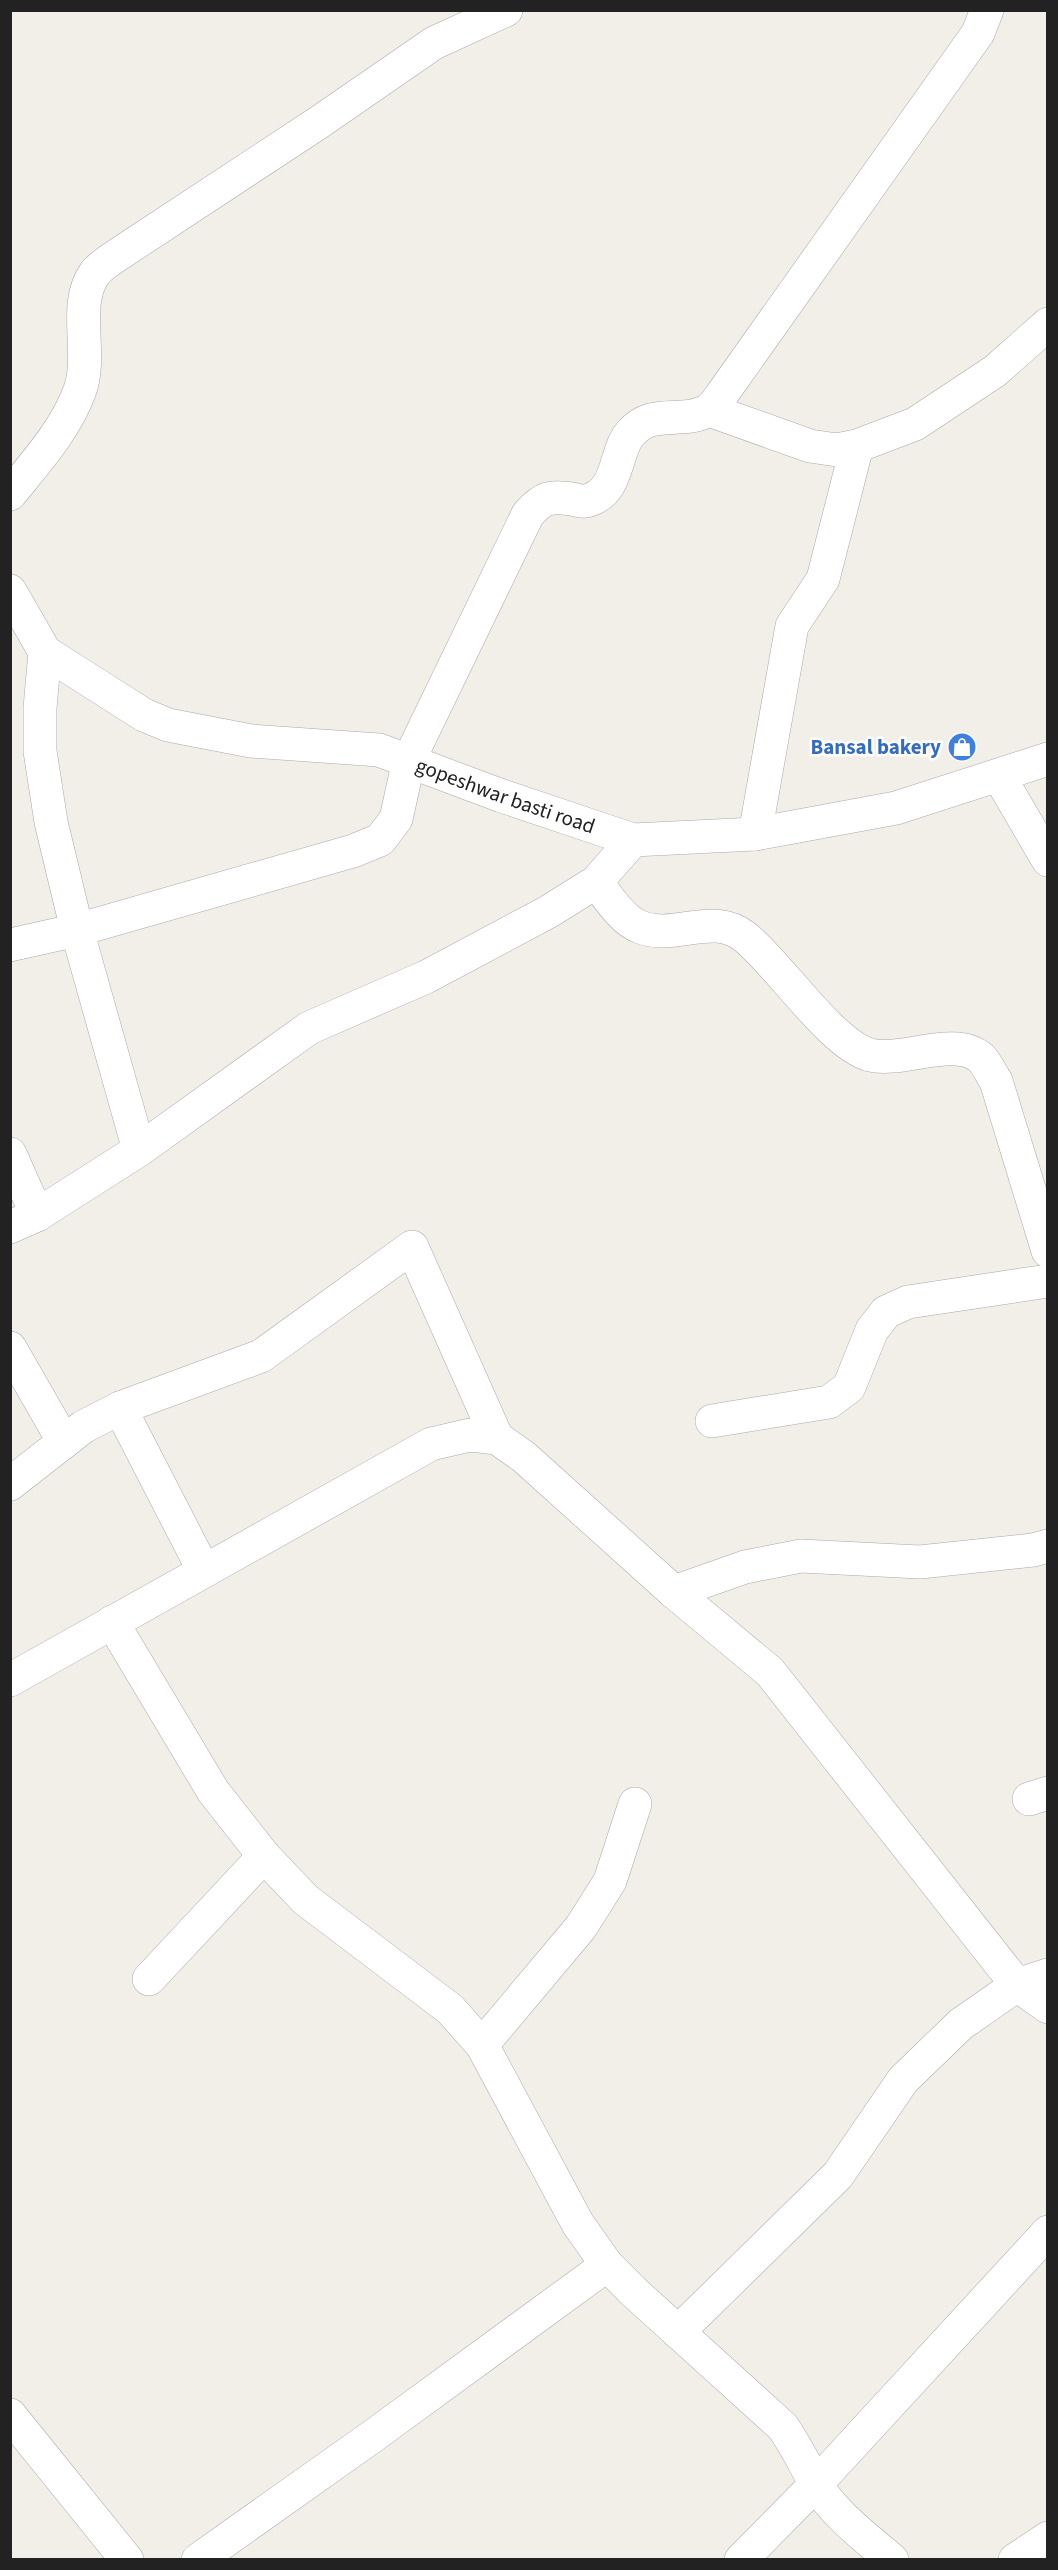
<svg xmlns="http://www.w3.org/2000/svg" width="1058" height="2570" font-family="'Source Sans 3',sans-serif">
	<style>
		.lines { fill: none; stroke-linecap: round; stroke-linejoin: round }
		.minor-casing { stroke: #a9a9a9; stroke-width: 34 }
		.minor { stroke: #fff; stroke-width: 33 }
		.labels { text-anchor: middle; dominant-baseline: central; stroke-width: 5; stroke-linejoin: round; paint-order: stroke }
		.shop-label { font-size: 21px; font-weight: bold; fill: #366cbe; stroke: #fff; text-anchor: end }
		.street-label { font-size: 21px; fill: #222; stroke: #fff }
	</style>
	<rect width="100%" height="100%" fill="#f2efe9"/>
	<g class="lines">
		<!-- minor casing -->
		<g class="minor-casing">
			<g id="minor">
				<polyline points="709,410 810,446 837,450 857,446 915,424 995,371 1048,324"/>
				<path d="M10,494C36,462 66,429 80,390C93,353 72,304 95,273C102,264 115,257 125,250L318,123L434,43L506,10"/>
				<path id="s1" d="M10,591L45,652L144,715L168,725L251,741L379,750L502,796L633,840L755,834L896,808L1048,759"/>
				<polyline points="45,652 40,708 40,751 51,822 77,930 139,1150"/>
				<polyline points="999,776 1048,860"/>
				<polyline points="755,834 792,626 823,579 857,446"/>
				<path d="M596,882C608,897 622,920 640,927C675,941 713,911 745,937C779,964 831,1044 870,1055C902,1063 955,1035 981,1058C987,1064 991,1074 996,1081L1048,1251"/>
				<path d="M10,945L77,930L353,851L380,840L396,819L409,760L528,514C544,497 549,496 572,499C576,500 582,502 586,501C620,493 614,452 630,434C653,407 679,425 707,411C714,407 720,397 725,390L978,33L987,10"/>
				<polyline points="10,1154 37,1215"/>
				<polyline points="10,1227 37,1215 139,1150 309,1028 426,977 548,912 596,882 633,840"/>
				<polyline points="10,1348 64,1442"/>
				<polyline points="120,1408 204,1571"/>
				<polyline points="712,1421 829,1402 849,1387 872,1330 886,1312 908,1302 1048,1281"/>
				<polyline points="10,1484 83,1427 120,1408 261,1356 412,1247 497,1438"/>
				<polyline points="674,1592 745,1567 801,1556 920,1562 1033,1550 1048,1546"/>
				<path d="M112,1622L213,1791L264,1856L306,1900L450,2009L482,2045L578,2224L607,2265L635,2293L783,2427C796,2446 805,2465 816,2484C834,2514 865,2537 892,2560"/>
				<polyline points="10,1680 431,1444 470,1435 497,1438 524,1457 674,1592 770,1672 1017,1985 1048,2007"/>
				<polyline points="1029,1799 1048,1793"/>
				<polyline points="149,1979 264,1856"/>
				<polyline points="482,2045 581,1927 610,1881 635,1804"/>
				<polyline points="678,2332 838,2175 903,2080 961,2024 1017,1985 1048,1975"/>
				<polyline points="10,2415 127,2560"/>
				<polyline points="198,2560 373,2436 607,2265"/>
				<polyline points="741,2560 816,2484 1048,2232"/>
				<polyline points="1015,2560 1048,2538"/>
			</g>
		</g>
		<!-- minor -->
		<use href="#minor" class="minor"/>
	</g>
	<!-- icons -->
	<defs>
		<g id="shop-disc" transform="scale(1.5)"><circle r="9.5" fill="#3f7fe0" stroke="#fff"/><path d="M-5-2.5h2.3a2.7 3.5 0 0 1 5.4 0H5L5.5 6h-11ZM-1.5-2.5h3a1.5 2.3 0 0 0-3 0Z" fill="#fff"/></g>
	</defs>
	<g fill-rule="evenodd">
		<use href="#shop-disc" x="962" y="747"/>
	</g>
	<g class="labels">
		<!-- shop labels -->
		<g class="shop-label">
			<text x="941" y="747">Bansal bakery</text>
		</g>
		<!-- street labels -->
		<g class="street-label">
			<text stroke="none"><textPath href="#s1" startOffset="561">gopeshwar basti road</textPath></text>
		</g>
	</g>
	<!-- border -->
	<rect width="1058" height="2570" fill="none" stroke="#222222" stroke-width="24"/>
</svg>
